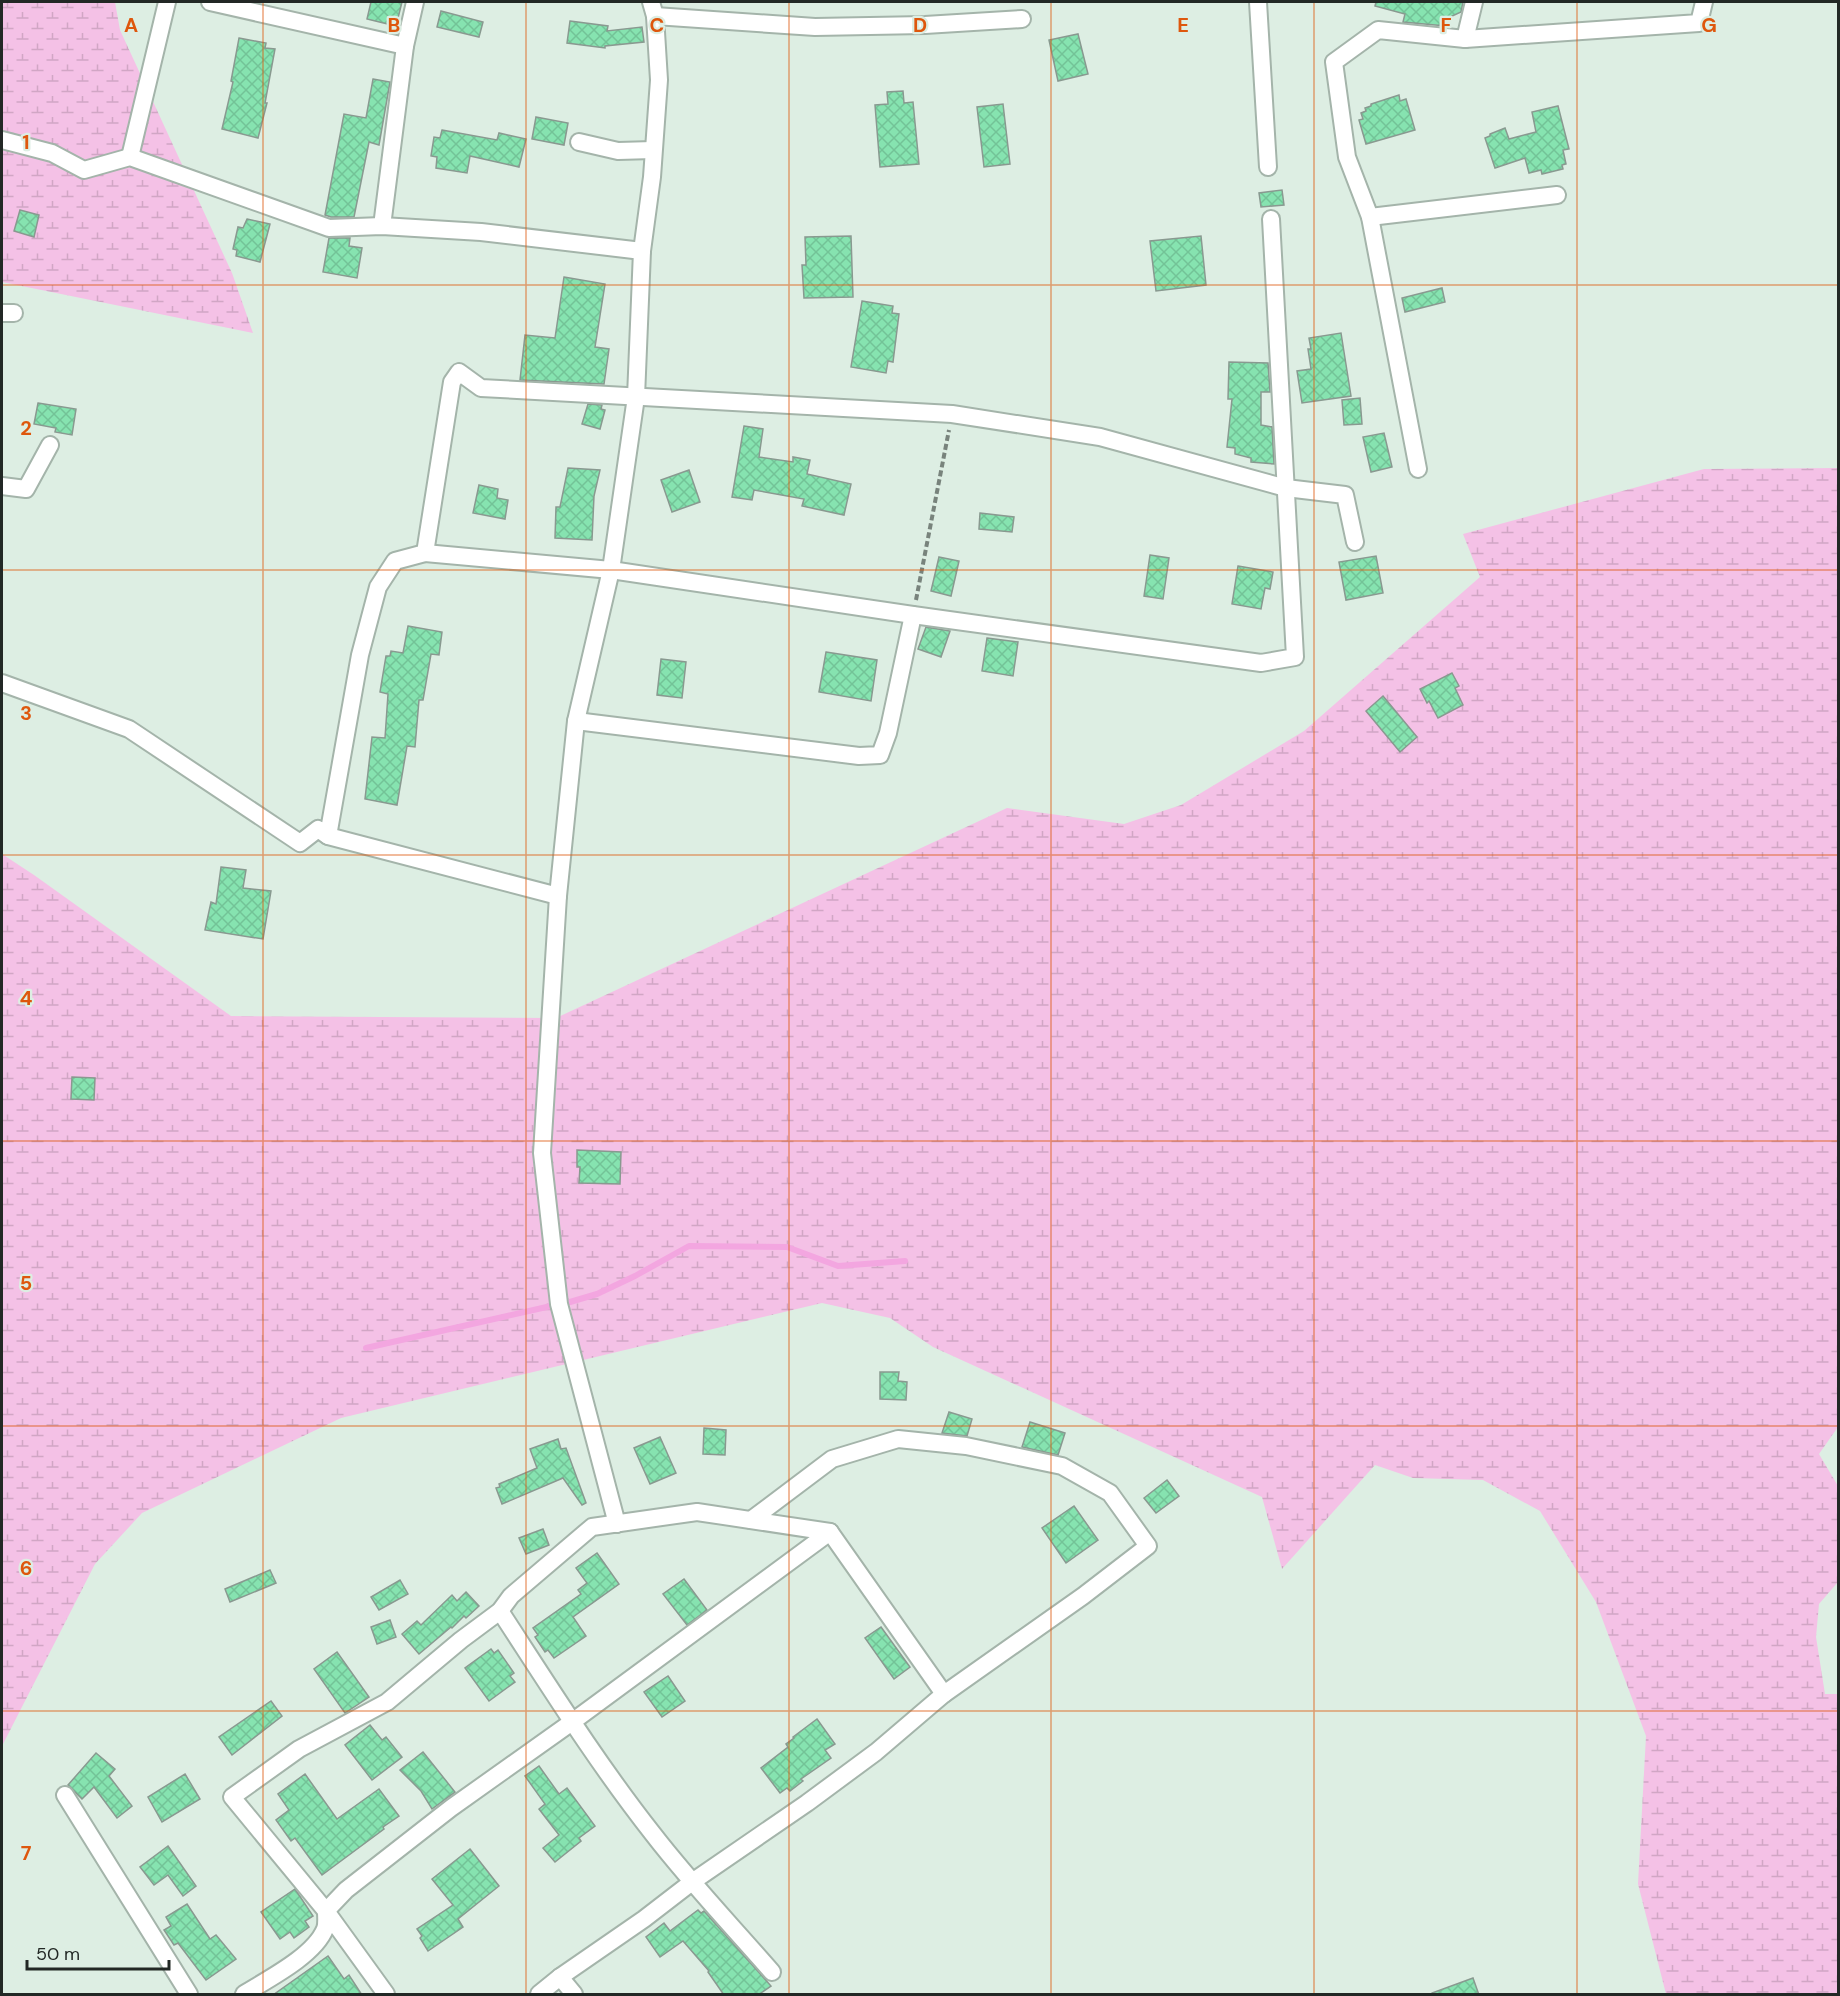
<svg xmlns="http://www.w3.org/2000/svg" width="1840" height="1996" font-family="'DM Sans',sans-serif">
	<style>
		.wetland { fill: url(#wetland-marsh) }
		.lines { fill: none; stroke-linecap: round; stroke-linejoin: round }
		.stream { stroke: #f3a6e0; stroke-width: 6 }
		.building { fill: url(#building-cross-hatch); stroke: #899990; stroke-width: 1.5 }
		.street-casing { stroke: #a4b4aa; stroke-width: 20 }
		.path { stroke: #78837c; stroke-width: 4; stroke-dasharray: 6 3; stroke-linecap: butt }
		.street { stroke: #fff; stroke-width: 16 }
		.grid { fill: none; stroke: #de570d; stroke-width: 1.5; stroke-opacity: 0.55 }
		.grid-label { font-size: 20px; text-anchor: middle; font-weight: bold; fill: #de570d; stroke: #ddeee3; stroke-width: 4.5; stroke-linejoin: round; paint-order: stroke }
	</style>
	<defs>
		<pattern id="wetland-marsh" width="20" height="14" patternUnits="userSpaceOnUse" patternTransform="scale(1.5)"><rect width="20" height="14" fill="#f4c1e6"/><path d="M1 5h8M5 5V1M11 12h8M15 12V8" fill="none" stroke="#d1a6c5"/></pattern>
		<pattern id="building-cross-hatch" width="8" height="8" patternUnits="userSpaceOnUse" patternTransform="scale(1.5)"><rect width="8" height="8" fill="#86e3b0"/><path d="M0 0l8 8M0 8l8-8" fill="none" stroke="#73c397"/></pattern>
	</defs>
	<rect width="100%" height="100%" fill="#ddeee3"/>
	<!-- wetland -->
	<g class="wetland">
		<polygon points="2,2 115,2 120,30 232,273 253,333 2,282"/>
		<polygon points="1838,468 1838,1427 1819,1454 1838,1486 1838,1582 1819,1604 1816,1637 1825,1694 1838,1694 1838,1994 1666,1994 1638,1884 1646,1736 1596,1602 1540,1511 1483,1480 1413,1478 1375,1465 1282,1569 1262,1497 933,1347 890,1318 822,1303 341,1418 142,1513 95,1564 2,1746 2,854 34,875 231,1016 556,1018 1007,808 1124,824 1181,805 1304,731 1480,577 1463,534 1704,469"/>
	</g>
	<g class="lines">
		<!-- stream -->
		<g class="stream">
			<polyline points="570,1302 597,1294 635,1276 689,1246 787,1247 838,1266 905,1261"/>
			<polyline points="366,1348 551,1306"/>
		</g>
	</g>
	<!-- building -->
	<g class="building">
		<polygon points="371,2 402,2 396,26 367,19"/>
		<polygon points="1376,2 1463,2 1461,12 1452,16 1446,26 1403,22 1405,14 1375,6"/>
		<polygon points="441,11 483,22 479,37 437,27"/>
		<polygon points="570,21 608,26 607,31 642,27 644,42 605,46 605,48 567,43"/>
		<polygon points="1078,34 1088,74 1058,81 1049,40"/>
		<polygon points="239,38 266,43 265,48 275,49 265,103 267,103 258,138 222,129 233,82 231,81"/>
		<polygon points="373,79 390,82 379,145 369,142 354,217 331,217 325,215 344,114 366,118"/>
		<polygon points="903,91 904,103 913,102 919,164 880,167 875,105 888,104 887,92"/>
		<polygon points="1399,95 1400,101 1406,99 1415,130 1366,144 1359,120 1363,119 1361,113 1366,111 1365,108 1371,106 1371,104"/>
		<polygon points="1003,104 1010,164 984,167 977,107"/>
		<polygon points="1558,106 1569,149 1563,150 1566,164 1562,165 1563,169 1542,174 1541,170 1529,173 1525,158 1495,168 1485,138 1490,136 1490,134 1505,128 1509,139 1536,132 1532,112"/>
		<polygon points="536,117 568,123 564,145 532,139"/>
		<polygon points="442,130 497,140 499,133 526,139 519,167 470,156 467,173 436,168 437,157 431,156 434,137 440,138"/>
		<polygon points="1282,190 1284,205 1261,207 1259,193"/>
		<polygon points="20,210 39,215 34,237 14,231"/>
		<polygon points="247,219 270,224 260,262 236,256 237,250 233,249 238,227 243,228"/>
		<polygon points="851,236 853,297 804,298 802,265 806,265 805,237"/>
		<polygon points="1201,236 1206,285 1156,291 1150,241"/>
		<polygon points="329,238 350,238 349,246 362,248 357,278 323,272"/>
		<polygon points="564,277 605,284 595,347 609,349 604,384 520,380 525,335 555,338"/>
		<polygon points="1442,288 1445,302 1405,312 1402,298"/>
		<polygon points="862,301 893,306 892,313 899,314 893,362 888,361 886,373 851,367"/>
		<polygon points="1341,333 1351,396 1302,403 1297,371 1311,369 1308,349 1311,349 1309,338"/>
		<polygon points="1229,362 1268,363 1270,392 1261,392 1261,425 1272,427 1274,464 1251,462 1251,458 1235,454 1235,448 1227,447 1232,399 1228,399"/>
		<polygon points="1360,398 1362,424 1344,425 1342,400"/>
		<polygon points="38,403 76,409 72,435 55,432 56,428 34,424"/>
		<polygon points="588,404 602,405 601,409 605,410 600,429 582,424"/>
		<polygon points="744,426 763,429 759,457 793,462 793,457 810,460 807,474 851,484 844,515 802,506 804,499 754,490 752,500 732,497"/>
		<polygon points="1384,433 1392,467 1371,472 1363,437"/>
		<polygon points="568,468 600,470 594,496 592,540 555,538 556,507 560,507"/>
		<polygon points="689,470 700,502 672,512 661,480"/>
		<polygon points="479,485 498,489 497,498 508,500 505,519 473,513"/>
		<polygon points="980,513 1014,517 1012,532 979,529"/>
		<polygon points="1150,555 1169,558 1163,599 1144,596"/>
		<polygon points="1376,556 1383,593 1346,600 1339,562"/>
		<polygon points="939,557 959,561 951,596 931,591"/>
		<polygon points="1238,566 1273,572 1270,589 1265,588 1261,609 1232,604"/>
		<polygon points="408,626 442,632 439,655 431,654 423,700 419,700 415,747 407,746 397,805 365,799 372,737 385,738 388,694 380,692 386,656 390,656 391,651 403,653"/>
		<polygon points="926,627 950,631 941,657 918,649"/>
		<polygon points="987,638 1018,642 1013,676 982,671"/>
		<polygon points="826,652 877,660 871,701 819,692"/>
		<polygon points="661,659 686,662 682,698 657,695"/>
		<polygon points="1452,673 1459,686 1455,688 1463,705 1438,718 1429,701 1427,703 1420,689"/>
		<polygon points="1383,696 1417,737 1400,752 1366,711"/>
		<polygon points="221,867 246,870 243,888 271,891 263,939 205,930 211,902 216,904"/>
		<polygon points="72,1077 95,1078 94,1100 71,1099"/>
		<polygon points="577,1150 621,1152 620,1184 579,1183 580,1167 577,1167"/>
		<polygon points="880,1372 899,1372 898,1381 907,1382 906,1400 880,1399"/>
		<polygon points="949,1412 972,1419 967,1436 942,1433"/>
		<polygon points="1030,1422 1065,1433 1058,1455 1022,1447"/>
		<polygon points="704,1428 726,1430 725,1455 703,1454"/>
		<polygon points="660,1437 676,1473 650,1484 634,1448"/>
		<polygon points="558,1439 561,1449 566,1448 586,1503 582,1505 563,1478 502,1504 496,1488 500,1487 499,1484 537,1468 530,1449"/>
		<polygon points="1167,1480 1179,1496 1156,1513 1144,1498"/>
		<polygon points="1074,1506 1098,1540 1066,1563 1042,1528"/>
		<polygon points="543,1529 549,1545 526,1554 519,1538"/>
		<polygon points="597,1553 619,1584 573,1617 586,1636 554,1658 548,1650 545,1652 535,1637 538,1635 533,1628 581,1594 578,1590 587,1583 576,1568"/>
		<polygon points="270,1570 276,1583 230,1602 225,1589"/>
		<polygon points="684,1579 707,1610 687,1625 663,1594"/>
		<polygon points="400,1580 408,1594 379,1610 371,1597"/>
		<polygon points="466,1592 479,1606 466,1618 464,1616 452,1628 451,1627 419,1654 402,1634 417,1621 421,1625 452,1595 457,1601"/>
		<polygon points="390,1620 396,1637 377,1644 371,1627"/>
		<polygon points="881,1627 910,1667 894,1679 865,1638"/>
		<polygon points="491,1649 494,1653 498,1650 514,1673 510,1676 515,1682 489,1701 465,1668"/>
		<polygon points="337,1652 369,1697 345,1713 314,1669"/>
		<polygon points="668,1676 685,1701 662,1717 644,1692"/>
		<polygon points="271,1701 282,1716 232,1755 219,1737"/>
		<polygon points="817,1719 835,1744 825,1750 831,1758 801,1779 803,1781 790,1791 787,1788 780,1793 761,1768 788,1747 786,1744 794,1738 793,1737"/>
		<polygon points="370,1725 382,1740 386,1737 402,1757 372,1780 345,1745"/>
		<polygon points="423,1752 455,1792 432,1809 421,1791 400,1770"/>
		<polygon points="96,1753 115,1769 109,1776 132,1806 117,1818 94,1787 82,1799 68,1785"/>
		<polygon points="539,1766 559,1794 567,1788 595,1826 579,1838 581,1841 555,1862 543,1848 559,1835 539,1809 545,1804 525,1776"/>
		<polygon points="185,1774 200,1799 162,1822 148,1797"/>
		<polygon points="305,1774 337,1819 379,1789 399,1816 383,1827 384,1829 322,1875 295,1838 291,1841 276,1820 289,1810 278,1794"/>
		<polygon points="168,1846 196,1886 183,1896 168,1875 154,1885 140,1867"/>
		<polygon points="470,1849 499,1886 458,1919 463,1927 428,1951 420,1938 422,1936 417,1929 453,1905 432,1879"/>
		<polygon points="295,1889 313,1916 305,1921 309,1927 294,1938 290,1932 280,1939 261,1912"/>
		<polygon points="187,1904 210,1939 216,1935 236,1959 206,1980 178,1943 174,1945 164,1930 171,1926 166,1917"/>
		<polygon points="698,1910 701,1913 704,1911 771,1986 758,1995 724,1995 708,1972 709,1971 683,1941 660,1957 646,1937 664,1923 670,1931"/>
		<polygon points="328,1956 344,1979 349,1975 362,1995 273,1995"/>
		<polygon points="1473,1978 1479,1995 1432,1995 1432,1993"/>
	</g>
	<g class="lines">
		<!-- street casing -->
		<g class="street-casing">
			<g id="street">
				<polyline points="210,2 405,46"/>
				<polyline points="1258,2 1268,167"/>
				<polyline points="655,16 815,27 925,25 1022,19"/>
				<polyline points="1465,39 1699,23 1704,2"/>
				<polyline points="2,140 52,153 84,170 130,157 329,228 382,226 481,232 642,251"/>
				<polyline points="579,142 618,151 653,150"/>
				<polyline points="130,157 167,2"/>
				<polyline points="1370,217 1557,195"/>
				<polyline points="382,226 405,46 415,2"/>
				<polyline points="2,313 14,313"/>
				<polyline points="1418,469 1370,217 1347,157 1334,62 1378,30 1465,39 1474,2"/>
				<polyline points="2,486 26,489 50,445"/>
				<polyline points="425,553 611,570 913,615 1261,663 1295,657 1271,219"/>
				<polyline points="2,683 129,729 300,843 318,829 328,836 360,655 378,587 395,561 425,553 452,382 459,372 481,388 952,414 1100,437 1286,488 1345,495 1355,542"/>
				<polyline points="576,721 859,756 880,755 888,733 913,615"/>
				<polyline points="328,836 558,896"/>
				<polyline points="617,1524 559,1304 542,1153 558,896 576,721 611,570 636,397 642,251 652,177 659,80 655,16 651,2"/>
				<path d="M500,1611C549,1686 597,1763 653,1834C690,1882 732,1926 772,1972"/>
				<polyline points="65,1795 189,1994"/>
				<polyline points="560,1977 574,1994"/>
				<path d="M244,1994C268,1979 314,1956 325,1929C327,1924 326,1917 326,1911L346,1890L451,1808L572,1722L830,1532"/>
				<polyline points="386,1994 326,1911 232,1797 299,1749 387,1702 461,1640 500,1611 511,1596 592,1527 697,1512 830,1532 944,1694"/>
				<polyline points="539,1994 560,1977 644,1919 692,1882 807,1803 876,1752 944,1694 1083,1596 1148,1546 1110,1493 1062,1466 966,1446 898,1439 832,1459 751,1520"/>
			</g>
		</g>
		<!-- path -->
		<polyline class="path" points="916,600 949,430"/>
		<!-- street -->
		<use href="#street" class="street"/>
	</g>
	<!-- grid -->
	<path class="grid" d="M263,2V1994M526,2V1994M789,2V1994M1051,2V1994M1314,2V1994M1577,2V1994M2,285H1838M2,570H1838M2,855H1838M2,1141H1838M2,1426H1838M2,1711H1838"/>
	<g class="grid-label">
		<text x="131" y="32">A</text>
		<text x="394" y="32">B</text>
		<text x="657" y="32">C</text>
		<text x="920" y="32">D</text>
		<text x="1183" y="32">E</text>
		<text x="1446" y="32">F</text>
		<text x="1709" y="32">G</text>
		<text x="26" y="149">1</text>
		<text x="26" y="435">2</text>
		<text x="26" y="720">3</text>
		<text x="26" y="1005">4</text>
		<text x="26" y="1290">5</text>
		<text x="26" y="1575">6</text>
		<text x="26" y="1860">7</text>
	</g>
	<!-- border -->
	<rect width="1840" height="1996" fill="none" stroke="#222825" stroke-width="6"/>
	<!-- scale -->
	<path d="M27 1960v9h142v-9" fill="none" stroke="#222825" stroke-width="3"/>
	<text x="36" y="1960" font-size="18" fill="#222825" stroke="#ddeee3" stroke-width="4.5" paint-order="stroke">50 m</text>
</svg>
